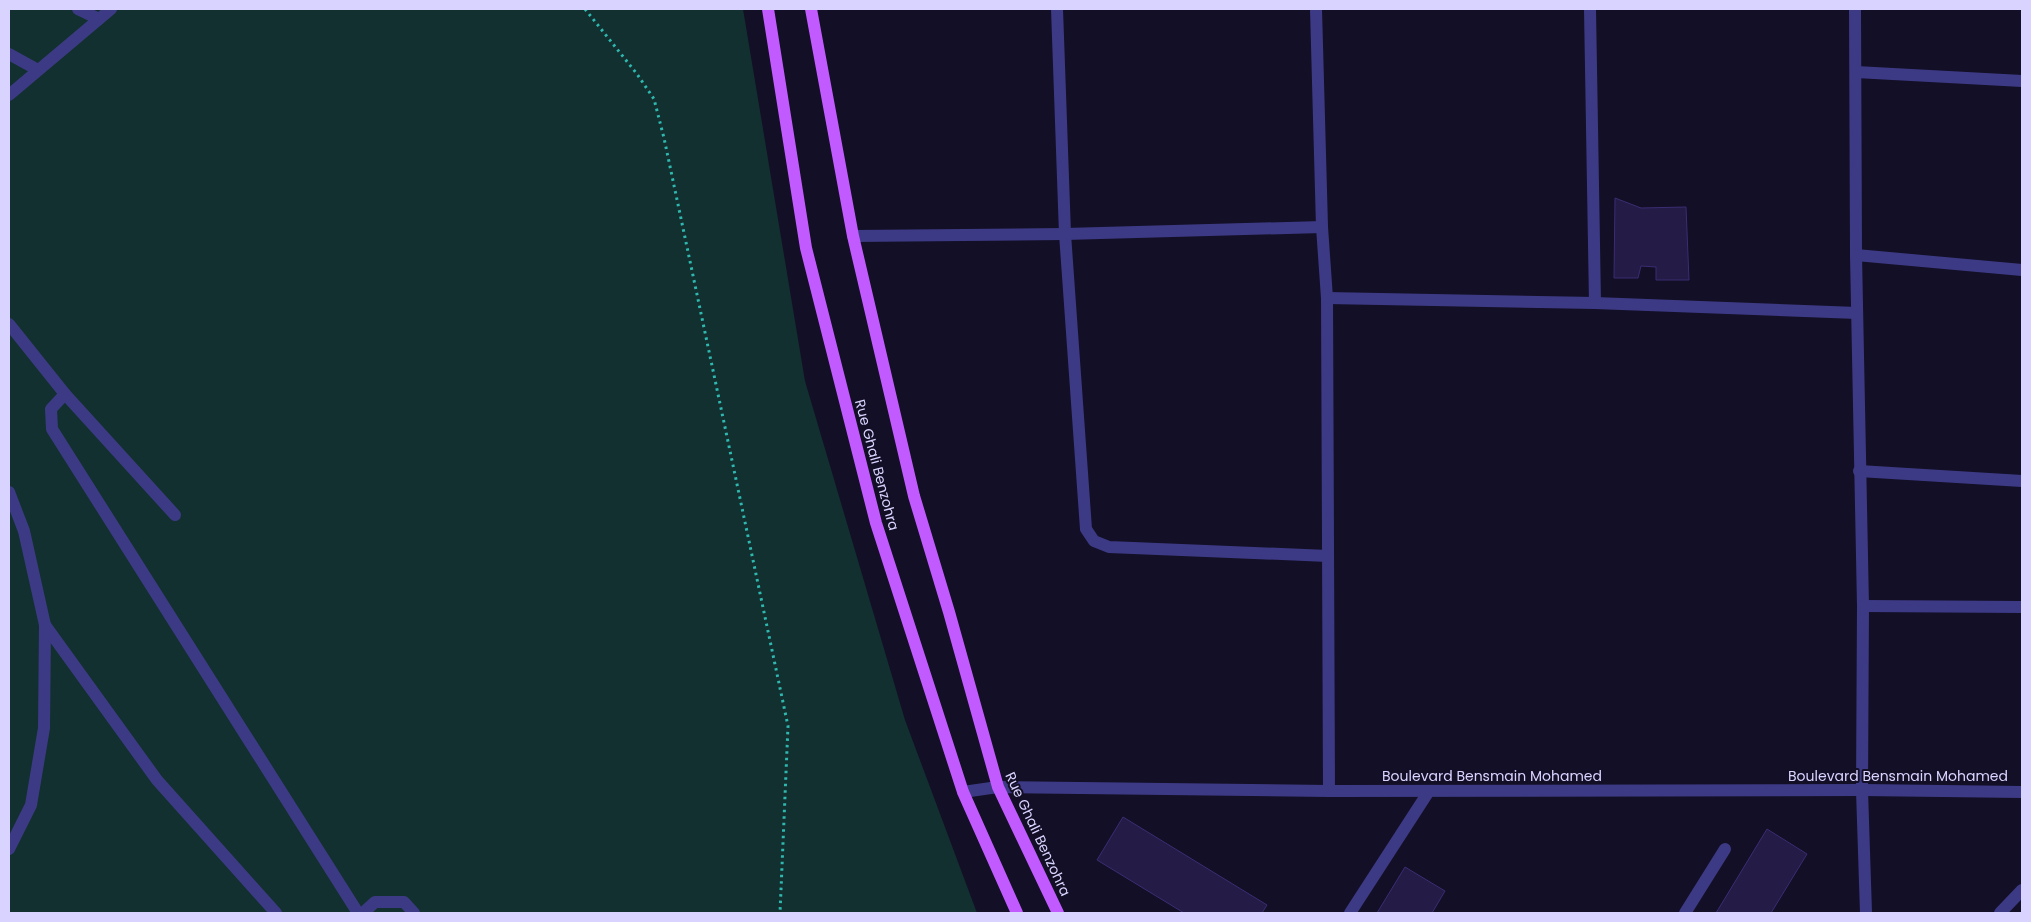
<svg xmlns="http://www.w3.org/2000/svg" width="2031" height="922" font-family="Poppins,sans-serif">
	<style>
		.green { fill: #12302f }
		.building { fill: #241b47; stroke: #3b2d73 }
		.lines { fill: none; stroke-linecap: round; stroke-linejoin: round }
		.path { stroke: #2fb8b0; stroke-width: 3; stroke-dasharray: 2.5 4; stroke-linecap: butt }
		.minor { stroke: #3d3a85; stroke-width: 12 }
		.major { stroke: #c25bff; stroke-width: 12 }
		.labels { text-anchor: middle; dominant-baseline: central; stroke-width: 4; stroke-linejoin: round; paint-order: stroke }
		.street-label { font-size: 14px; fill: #d9d4ff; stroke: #130f26 }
	</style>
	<rect width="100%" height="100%" fill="#130f26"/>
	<!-- green -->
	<polygon class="green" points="9,9 743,9 805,381 905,720 977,913 9,913"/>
	<!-- building -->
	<g class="building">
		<polygon points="1615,198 1641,208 1686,207 1689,280 1656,280 1656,267 1641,266 1638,278 1614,278"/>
		<polygon points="1123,817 1267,905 1262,913 1184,913 1097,860"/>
		<polygon points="1767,829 1807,854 1771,913 1716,913"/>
		<polygon points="1405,867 1445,891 1432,913 1377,913"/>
	</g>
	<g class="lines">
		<!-- path -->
		<polyline class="path" points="585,9 637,74 654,99 664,138 788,726 780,913"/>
		<!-- minor -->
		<g class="minor">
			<polyline points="78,9 99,19"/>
			<polyline points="1057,9 1065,234 1086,529 1094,541 1109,547 1328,556"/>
			<polyline points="1316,9 1322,227 1327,298 1329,791"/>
			<polyline points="1590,9 1595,303"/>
			<polyline points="1855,9 1856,255 1863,606 1862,790 1866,913"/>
			<polyline points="9,54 38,70"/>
			<polyline points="1856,72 2022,81"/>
			<polyline points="9,95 111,9"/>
			<polyline points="853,236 1065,234 1322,227"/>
			<polyline points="1856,255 2022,270"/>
			<polyline points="1327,298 1595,303 1857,313"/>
			<polyline points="9,324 65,394 175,515"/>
			<polyline points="65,394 51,409 52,429 358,913"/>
			<polyline points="1859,471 2022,481"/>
			<polyline points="9,492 24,531 45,625 44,728 31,805 9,849"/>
			<polyline points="1863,606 2022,607"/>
			<polyline points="45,625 157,780 276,913"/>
			<polyline points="963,792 998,787 1329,791 1862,790 2022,792"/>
			<polyline points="363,913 375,902 404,902 414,913"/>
			<polyline points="1350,913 1429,791"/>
			<polyline points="1685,913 1725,849"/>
			<polyline points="2000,913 2022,890"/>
		</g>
		<!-- major -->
		<g class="major">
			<polyline points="768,9 806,248 876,523 963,792 1017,913"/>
			<polyline points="811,9 853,236 914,496 949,612 998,787 1058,913"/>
		</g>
	</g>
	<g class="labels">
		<!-- street labels -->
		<g class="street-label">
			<text transform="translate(877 465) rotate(75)">Rue Ghali Benzohra</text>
			<text x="1492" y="776">Boulevard Bensmain Mohamed</text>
			<text x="1898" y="776">Boulevard Bensmain Mohamed</text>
			<text transform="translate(1038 834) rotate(65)">Rue Ghali Benzohra</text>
		</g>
	</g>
	<!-- border -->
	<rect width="2031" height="922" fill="none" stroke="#d9d4ff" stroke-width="20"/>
</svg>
